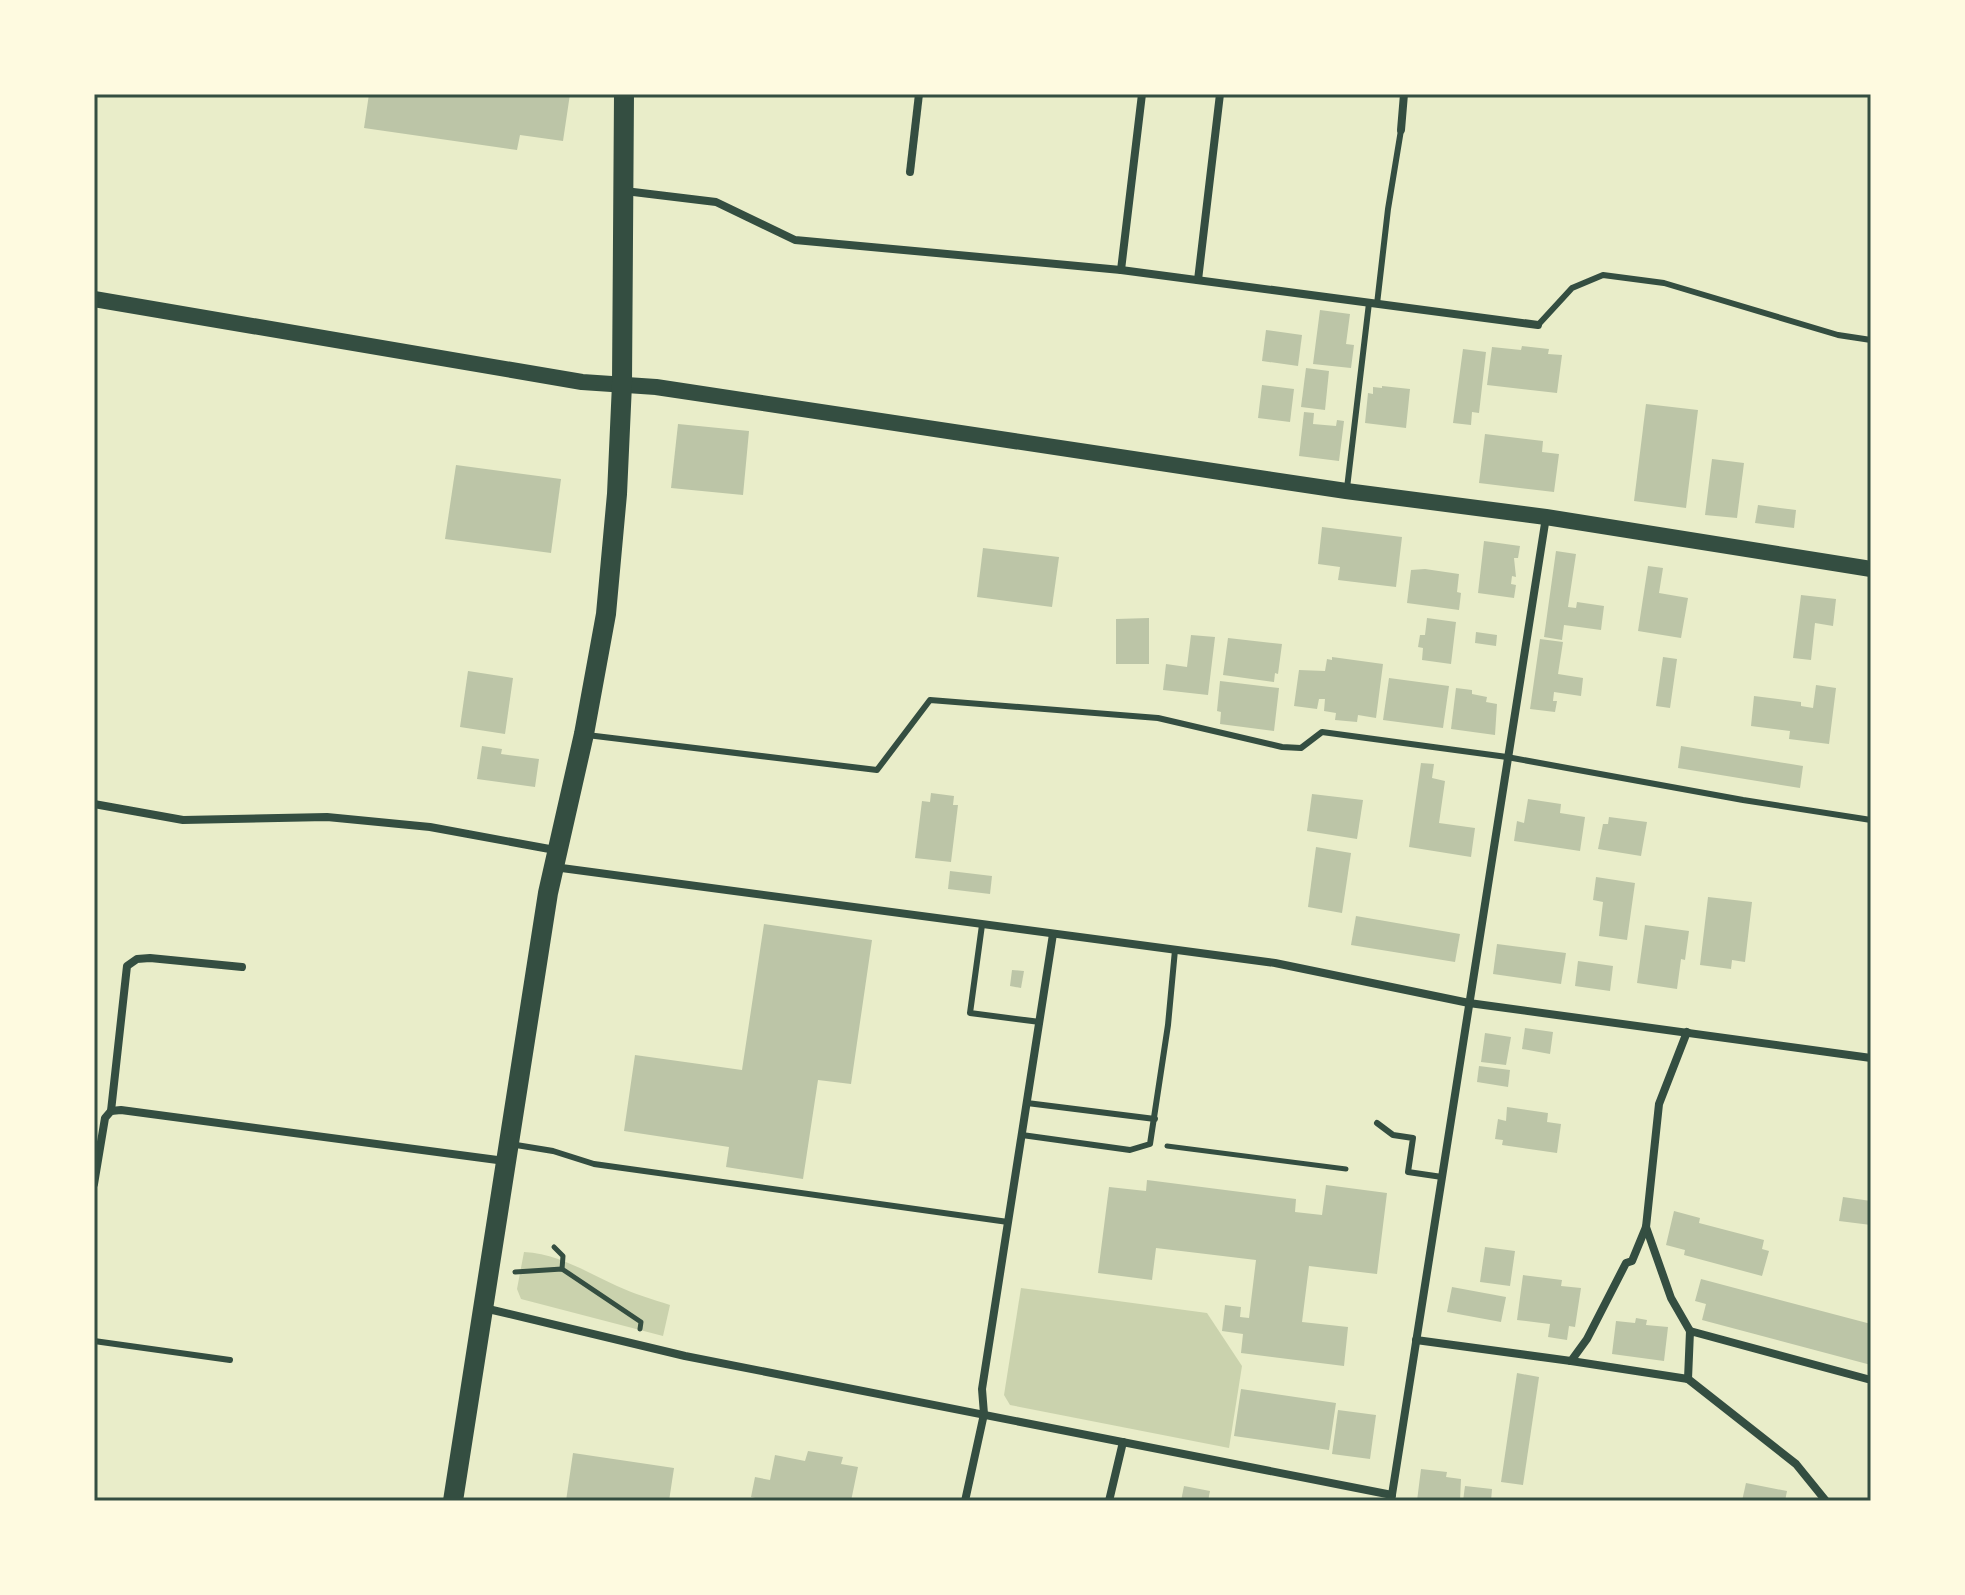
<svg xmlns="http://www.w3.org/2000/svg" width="1965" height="1595" font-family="Mulish,sans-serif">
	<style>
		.green { fill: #cad2ad }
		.building { fill: #bcc5a7 }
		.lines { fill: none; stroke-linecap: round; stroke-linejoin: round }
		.path { stroke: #344e41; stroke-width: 5 }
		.service { stroke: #344e41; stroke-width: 6 }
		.minor { stroke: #344e41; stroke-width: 8 }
		.secondary { stroke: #344e41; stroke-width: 16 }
		.primary { stroke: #344e41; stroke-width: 20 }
		.neatline { fill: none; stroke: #344e41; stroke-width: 3 }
	</style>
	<rect width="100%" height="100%" fill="#e9edc9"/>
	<!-- green -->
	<g class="green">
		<path d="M524,1252C559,1254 586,1272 617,1286C634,1294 652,1299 670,1305L663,1336L521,1299L517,1289Z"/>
		<polygon points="1021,1288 1207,1313 1242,1366 1229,1448 1010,1405 1004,1395"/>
	</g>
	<!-- building -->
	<g class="building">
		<polygon points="369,94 570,94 563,141 520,135 517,150 364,128"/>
		<polygon points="1320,310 1350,314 1346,344 1354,345 1351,368 1313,364"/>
		<polygon points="1266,330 1302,335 1298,366 1262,361"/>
		<polygon points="1522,346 1549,349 1548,354 1562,355 1557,393 1487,385 1492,347 1521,350"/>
		<polygon points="1463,349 1486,352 1479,413 1472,412 1471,425 1453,423"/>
		<polygon points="1306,368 1329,371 1325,410 1301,407"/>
		<polygon points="1262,385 1294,389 1290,422 1258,418"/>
		<polygon points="1382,386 1410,389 1406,428 1365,423 1368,393 1373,394 1373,387 1382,388"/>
		<polygon points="1646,404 1698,410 1686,508 1634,501"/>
		<polygon points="1304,412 1314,413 1313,424 1336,426 1337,420 1344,421 1339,461 1299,456"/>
		<polygon points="678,424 749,431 743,495 671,488"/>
		<polygon points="1485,434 1543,441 1542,452 1559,454 1554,492 1479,483"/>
		<polygon points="1712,459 1744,463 1737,518 1705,515"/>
		<polygon points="456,465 561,479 551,553 445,539"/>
		<polygon points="1758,505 1796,510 1794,528 1755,523"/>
		<polygon points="1322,527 1402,537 1396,587 1338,580 1340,567 1318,564"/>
		<polygon points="1484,541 1520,546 1518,558 1514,558 1516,577 1512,576 1511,584 1516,585 1514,598 1478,593"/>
		<polygon points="983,548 1059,557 1052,607 977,597"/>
		<polygon points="1556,551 1576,554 1568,607 1576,608 1577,602 1604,606 1601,630 1564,625 1562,640 1544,637"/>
		<polygon points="1648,566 1663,568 1659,593 1688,598 1681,638 1638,631"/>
		<polygon points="1425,569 1459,574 1457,592 1461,593 1459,610 1407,603 1411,570"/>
		<polygon points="1801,595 1836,599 1833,626 1815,623 1811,660 1793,658"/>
		<polygon points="1149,618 1149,664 1116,664 1116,619"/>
		<polygon points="1427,618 1456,622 1451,664 1422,660 1423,648 1418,647 1420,635 1425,635"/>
		<polygon points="1476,632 1497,635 1496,646 1475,643"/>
		<polygon points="1191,635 1215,637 1208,695 1163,690 1166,664 1187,667"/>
		<polygon points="1228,638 1282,644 1278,674 1275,673 1274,682 1223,675"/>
		<polygon points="1540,639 1563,642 1558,674 1583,678 1581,696 1554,692 1553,701 1557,701 1555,712 1530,709"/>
		<polygon points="1332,657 1383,664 1376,718 1358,715 1357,722 1335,720 1336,713 1324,711 1325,699 1319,699 1317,709 1294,706 1299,670 1325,671 1327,659 1332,660"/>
		<polygon points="1663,657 1677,659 1670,708 1656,706"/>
		<polygon points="468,671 513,678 505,734 460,727"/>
		<polygon points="1389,678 1449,686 1443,728 1383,720"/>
		<polygon points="1220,681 1279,688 1274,731 1220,724 1221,712 1217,711"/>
		<polygon points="1816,685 1836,688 1829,744 1789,739 1790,731 1751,726 1754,696 1801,702 1801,706 1813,708"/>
		<polygon points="1456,688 1472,690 1472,694 1487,697 1486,702 1497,704 1495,735 1451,729"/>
		<polygon points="482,746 502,749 501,754 539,759 535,787 477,779"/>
		<polygon points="1681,746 1803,766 1800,788 1678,768"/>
		<polygon points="1421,763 1434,764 1432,778 1445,781 1439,823 1475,828 1471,857 1409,847"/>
		<polygon points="931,793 954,796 953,805 958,805 951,862 915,858 922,801 930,802"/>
		<polygon points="1312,794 1363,800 1357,839 1307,831"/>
		<polygon points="1528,799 1561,804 1560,813 1585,817 1580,851 1514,841 1517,821 1524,823"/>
		<polygon points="1609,817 1647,822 1641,856 1598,849 1603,824 1608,824"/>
		<polygon points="1316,847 1351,853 1342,913 1308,907"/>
		<polygon points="950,871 992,876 990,894 948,889"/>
		<polygon points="1596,877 1635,883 1627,940 1599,936 1603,902 1593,900"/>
		<polygon points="1708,897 1752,902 1745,962 1732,960 1731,969 1700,965"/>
		<polygon points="1356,916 1460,934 1455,962 1351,945"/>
		<polygon points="764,924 872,940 851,1084 818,1080 803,1179 726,1167 729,1147 624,1131 635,1055 742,1070"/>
		<polygon points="1645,925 1689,931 1685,960 1681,959 1677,989 1637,983"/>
		<polygon points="1497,944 1566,953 1561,984 1493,974"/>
		<polygon points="1578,961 1613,966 1610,991 1575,986"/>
		<polygon points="1012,970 1024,971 1021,988 1010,986"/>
		<polygon points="1525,1028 1553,1032 1550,1054 1522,1049"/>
		<polygon points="1485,1033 1511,1037 1506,1065 1481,1062"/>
		<polygon points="1479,1066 1510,1070 1508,1087 1477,1082"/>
		<polygon points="1507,1107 1548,1113 1547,1122 1561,1124 1557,1153 1502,1145 1503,1140 1495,1139 1498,1119 1506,1121"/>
		<polygon points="1147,1180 1296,1199 1295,1212 1322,1215 1326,1185 1387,1193 1377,1274 1309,1266 1302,1322 1348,1327 1344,1366 1241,1353 1243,1334 1222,1331 1225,1305 1241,1307 1240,1317 1249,1318 1256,1260 1156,1248 1152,1280 1098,1273 1109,1187 1146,1191"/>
		<polygon points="1843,1197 1871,1201 1871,1225 1839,1221"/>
		<polygon points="1674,1211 1700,1218 1699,1223 1764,1240 1762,1249 1769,1251 1762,1276 1684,1255 1685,1250 1666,1245"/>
		<polygon points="1485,1247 1515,1251 1510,1286 1480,1282"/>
		<polygon points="1523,1275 1562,1280 1561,1286 1581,1288 1575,1327 1569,1326 1567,1340 1548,1337 1550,1324 1517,1320"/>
		<polygon points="1701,1279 1871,1324 1871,1365 1702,1320 1706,1304 1695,1301"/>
		<polygon points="1452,1287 1506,1297 1501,1322 1447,1312"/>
		<polygon points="1636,1318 1647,1320 1646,1325 1668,1327 1664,1361 1612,1354 1616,1321 1635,1323"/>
		<polygon points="1517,1373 1539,1377 1523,1485 1501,1482"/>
		<polygon points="1241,1389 1336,1403 1329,1450 1234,1436"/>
		<polygon points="1338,1410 1376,1415 1370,1459 1332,1454"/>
		<polygon points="808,1451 843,1457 841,1464 858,1467 851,1501 831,1499 831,1501 768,1501 751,1497 755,1477 770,1480 775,1455 805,1461"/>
		<polygon points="573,1453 674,1468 669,1501 566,1501"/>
		<polygon points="1421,1469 1447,1472 1446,1477 1461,1479 1460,1501 1417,1501"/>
		<polygon points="1746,1483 1787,1491 1785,1501 1742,1501"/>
		<polygon points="1184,1486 1210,1491 1208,1501 1181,1501"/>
		<polygon points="1465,1486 1492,1489 1491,1501 1463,1501"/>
	</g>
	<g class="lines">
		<!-- path -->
		<g class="path">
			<polyline points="1167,1146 1346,1169"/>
			<polyline points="554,1247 563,1256 562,1269"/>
			<polyline points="515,1272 562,1269 641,1322 640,1329"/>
		</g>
		<!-- service -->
		<g class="service">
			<polyline points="1377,304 1388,209 1401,130"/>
			<polyline points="1538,325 1572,288 1603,275 1664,283 1838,335 1871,340"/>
			<polyline points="1347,488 1369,303"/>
			<polyline points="587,735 877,770 930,700 1158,718 1282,747 1301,748 1322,732 1507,757 1743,800 1871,820"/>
			<polyline points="982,925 970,1013 1040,1022"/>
			<polyline points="1027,1103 1155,1119"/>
			<polyline points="1377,1123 1393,1135 1413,1138 1408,1172 1442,1177"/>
			<polyline points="1022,1135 1130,1150 1150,1144 1168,1025 1175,950"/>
			<polyline points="510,1144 553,1151 594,1164 1008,1222"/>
			<polyline points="94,1341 230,1360"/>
		</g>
		<!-- minor -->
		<g class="minor">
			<polyline points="1401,130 1404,94"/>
			<polyline points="910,172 919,94"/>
			<polyline points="625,191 716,202 795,240 1121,270 1538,325"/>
			<polyline points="1121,270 1142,94"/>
			<polyline points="1198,280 1220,94"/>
			<polyline points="94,804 183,820 327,817 430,827 555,850"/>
			<polyline points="554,867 1275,963 1469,1003 1871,1058"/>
			<polyline points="111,1111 127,966 137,959 150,958 242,967"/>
			<polyline points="94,1184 105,1118 111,1111 121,1110 505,1161"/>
			<polyline points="1646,1227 1671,1298 1690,1331"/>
			<polyline points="484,1308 685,1356 1392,1495"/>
			<polyline points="1416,1340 1571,1361 1587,1339 1626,1263 1632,1261 1646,1227 1659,1104 1687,1032"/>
			<polyline points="1571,1361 1688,1379 1796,1464 1826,1501"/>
			<polyline points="1688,1379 1690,1331 1871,1380"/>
			<polyline points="965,1501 984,1414 982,1389 1053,934"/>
			<polyline points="1109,1501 1123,1442"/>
			<polyline points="1391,1501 1546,517"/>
		</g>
		<!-- secondary -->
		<polyline class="secondary" points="94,299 582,382 656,387 1346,491 1546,517 1871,569"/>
		<!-- primary -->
		<polyline class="primary" points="453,1501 548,893 584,734 606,614 617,494 622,384 624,94"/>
	</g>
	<!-- border -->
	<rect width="1965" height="1595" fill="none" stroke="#fefae0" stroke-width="192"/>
	<rect x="96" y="96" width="1773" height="1403" class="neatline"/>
</svg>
